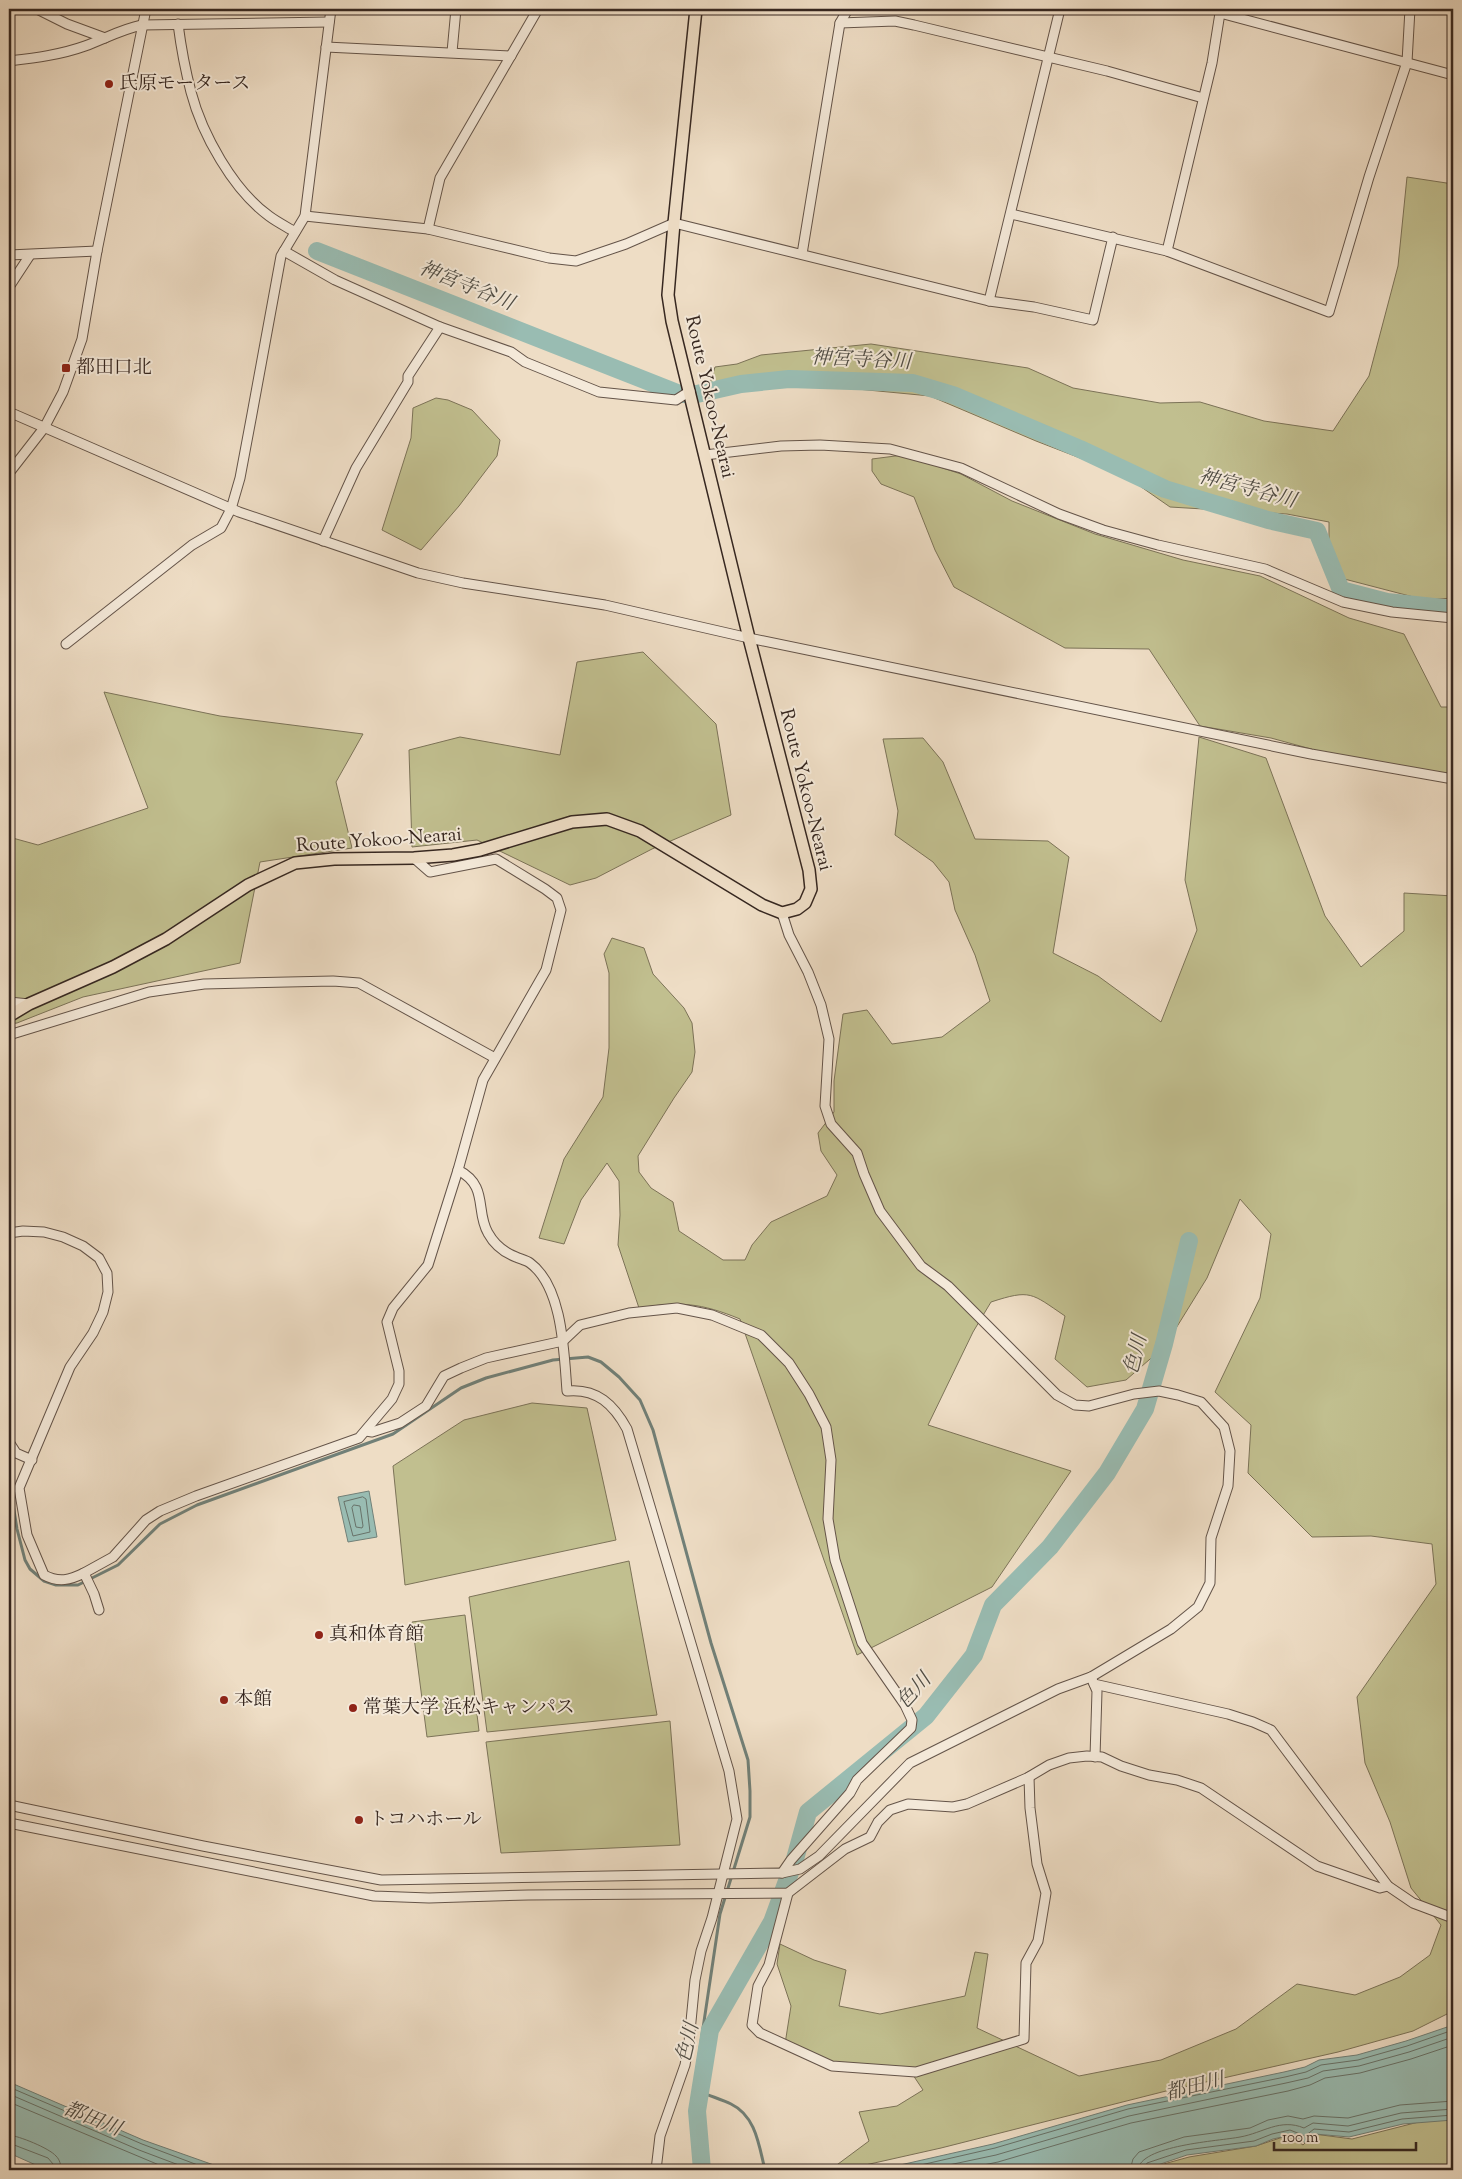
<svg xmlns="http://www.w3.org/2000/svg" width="1462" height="2179" font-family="'Sorts Mill Goudy','Noto Serif JP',serif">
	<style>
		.green { fill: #c1bf8f; stroke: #7c7358 }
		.water { fill: #99bcb2; stroke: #718078 }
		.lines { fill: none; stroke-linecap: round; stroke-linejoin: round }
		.shore { stroke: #687269; stroke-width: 1 }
		.stream { stroke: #718078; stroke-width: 3 }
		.river { stroke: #99bcb2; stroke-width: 18 }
		.minor-casing { stroke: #645449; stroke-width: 11 }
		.major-casing { stroke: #362720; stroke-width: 14 }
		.minor { stroke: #f4e9d9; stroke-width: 9 }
		.major { stroke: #eeddc5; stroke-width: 11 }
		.poi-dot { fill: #8f2418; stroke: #f4e9d9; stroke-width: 2 }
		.labels { text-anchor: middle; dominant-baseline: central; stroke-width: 4; stroke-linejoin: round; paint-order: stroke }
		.poi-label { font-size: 19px; fill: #362720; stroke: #f4e9d9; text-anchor: start }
		.street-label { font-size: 19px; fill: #362720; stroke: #f4e9d9 }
		.water-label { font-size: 20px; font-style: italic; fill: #4f4c44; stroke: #f4e9d9 }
	</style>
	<rect width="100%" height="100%" fill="#eeddc5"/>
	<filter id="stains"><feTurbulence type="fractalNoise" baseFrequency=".004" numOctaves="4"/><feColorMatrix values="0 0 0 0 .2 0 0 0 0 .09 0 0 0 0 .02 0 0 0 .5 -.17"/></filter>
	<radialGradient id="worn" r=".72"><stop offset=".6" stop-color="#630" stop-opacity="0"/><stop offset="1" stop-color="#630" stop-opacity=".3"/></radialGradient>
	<!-- green -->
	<g class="green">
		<polygon points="1407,177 1453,184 1453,598 1425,600 1329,575 1329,522 1287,514 1170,507 1124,475 1036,441 930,396 826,386 710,383 715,367 737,364 761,355 871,344 1028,368 1073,388 1160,403 1200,402 1264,421 1333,431 1369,376 1398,266"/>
		<polygon points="436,398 448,400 472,410 500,440 497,456 459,506 421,550 382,530 411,438 413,408"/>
		<polygon points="903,455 961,474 1012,501 1095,534 1183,560 1260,576 1349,618 1404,634 1441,707 1453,707 1453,777 1384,769 1271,738 1200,726 1149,649 1065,648 954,587 935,550 914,497 881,484 872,471 872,459"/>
		<polygon points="643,652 716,724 731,815 652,849 596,878 570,885 477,840 412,847 409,750 460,737 560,755 577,662"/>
		<polygon points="104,692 220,716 363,734 336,782 352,848 260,862 240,963 83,997 17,1023 9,1024 9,837 38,845 148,808"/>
		<path d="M1199,737L1266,758L1325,916L1361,967L1404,931V893L1453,896V2011L1413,2031L1338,2052L1166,2091L941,2148L843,2170H830L869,2141L859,2112L897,2106L923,2090L911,2072L828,2064L785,2044L791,2006L777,1964L780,1944L814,1960L846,1970L839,2006L880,2014L965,1996L975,1952L988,1954L977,2028L1079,2076L1161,2060L1236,2029L1297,1984L1355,1995L1400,1977L1430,1955L1441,1925L1411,1888L1390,1822L1365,1763L1357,1697L1436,1584L1432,1544L1371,1536L1312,1537L1248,1473L1251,1425L1215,1392L1260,1298L1271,1234L1240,1199L1207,1278L1165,1346L1126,1380L1087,1387L1055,1359L1065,1316C1031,1293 1031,1289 991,1302L973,1332L928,1425L1071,1471L992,1587L857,1655L740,1319C701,1303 680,1301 639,1308L618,1245L620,1215L619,1181L607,1163L581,1200L564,1244L539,1238L564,1159L603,1097L609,1048V973L604,954L612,938L644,948L653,974L684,1008L692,1023L695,1052L692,1072L674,1098L638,1156L639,1172L651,1188L673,1202L679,1231L723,1260H745L752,1245L771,1222L827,1196L837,1175L821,1151L818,1133L834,1112V1081L843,1014L867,1010L892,1044L942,1037L990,1001L975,955L955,910L949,882L933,862L895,835L898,811L883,739L923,738L943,762L975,839L1048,841L1069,857L1053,953L1098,976L1161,1022L1197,930L1185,880Z"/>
		<polygon points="532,1403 587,1408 616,1540 405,1585 393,1466 464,1420"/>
		<polygon points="629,1561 657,1715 487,1732 469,1597"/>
		<polygon points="465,1615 479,1731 427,1737 412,1622"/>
		<polygon points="670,1721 680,1845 501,1853 486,1742"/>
		<polygon points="1442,2116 1453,2119 1453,2170 1142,2170 1189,2157 1256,2146 1289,2135 1303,2145 1314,2134 1352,2139"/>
	</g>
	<!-- water -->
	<g class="water">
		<polygon points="369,1491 377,1537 348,1542 338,1497"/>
		<polygon points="1453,2025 1453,2120 1403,2124 1349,2137 1315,2134 1306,2143 1291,2135 1273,2139 1256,2146 1187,2155 1143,2170 878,2170 993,2144 1127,2105 1284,2072 1305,2067 1319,2060 1357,2055 1406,2041"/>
		<polygon points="9,2082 143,2140 228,2170 47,2170 9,2153"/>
	</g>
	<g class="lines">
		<!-- shore -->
		<g class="shore">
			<polygon points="363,1497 366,1499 370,1532 353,1536 344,1502"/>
			<polygon points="354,1505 360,1506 363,1526 362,1528 356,1527 352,1508"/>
			<polyline points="9,2087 142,2144 211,2170"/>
			<polyline points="9,2094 139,2150 192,2170"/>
			<polyline points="9,2102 171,2170"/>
			<path d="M9,2135C19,2136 49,2148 56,2156C60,2160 61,2165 61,2170"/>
			<polyline points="9,2143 48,2158 53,2164 54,2170"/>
			<polyline points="899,2170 995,2148 1128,2109 1285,2077 1306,2072 1321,2065 1358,2060 1407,2046 1453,2030"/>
			<polyline points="925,2170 996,2155 1129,2116 1286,2083 1308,2078 1323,2071 1359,2066 1409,2052 1453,2037"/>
			<polyline points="959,2170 998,2162 1131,2123 1288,2091 1310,2085 1325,2078 1360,2073 1411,2059 1453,2045"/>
			<polyline points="1130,2170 1133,2159 1139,2152 1184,2137 1250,2128 1268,2120 1288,2116 1303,2119 1314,2116 1348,2118 1400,2105 1453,2101"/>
			<path d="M1138,2170C1139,2145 1220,2141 1240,2137C1263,2133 1280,2118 1304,2128L1313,2123L1348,2126L1401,2113L1453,2109"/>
			<polyline points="1144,2170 1147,2163 1186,2150 1254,2141 1272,2134 1290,2130 1305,2136 1314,2129 1349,2132 1402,2119 1453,2115"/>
		</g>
		<!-- stream -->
		<path class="stream" d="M9,1479L17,1529L25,1560L30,1569L44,1581L56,1585H78L118,1565L160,1524L197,1505L393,1434L461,1388L486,1378L553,1360L588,1357L601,1362L619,1377L640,1400L653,1430L711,1643L748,1760L750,1791V1817L720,1914L695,2082L699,2091C709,2096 721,2099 731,2104C756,2116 759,2146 765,2170"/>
		<!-- river -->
		<g class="river">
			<polyline points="317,251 680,394 697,394 741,384 789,379 913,383 953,395 1080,449 1165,489 1268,520 1317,531 1341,590 1387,602 1453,609"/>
			<polyline points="702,2170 697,2111 710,2030 772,1922 795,1859 808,1812 926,1716 974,1655 993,1605 1050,1547 1107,1473 1145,1409 1164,1344 1189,1241"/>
		</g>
		<!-- minor casing -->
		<g class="minor-casing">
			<g id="minor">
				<polyline points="37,9 67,24 105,38"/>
				<polyline points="1220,9 1220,13 1453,75"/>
				<polyline points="840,23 895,21 914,25 1107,71 1203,98"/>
				<path d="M178,24C181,47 185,69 191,92C202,134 233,190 269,216C277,222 287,227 295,232"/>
				<polyline points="326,47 511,56"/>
				<polyline points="452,52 456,9"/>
				<path d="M9,61C34,58 60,55 85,46C104,39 122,29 142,25L329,22"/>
				<polyline points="1011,214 1167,251 1329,312 1369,177 1407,62 1410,9"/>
				<polyline points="305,216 428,229 549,258 576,261 626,244 674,223 989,301 1060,9"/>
				<polyline points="428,229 440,178 538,9"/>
				<polyline points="284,251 335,280 440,327 511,352 525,362 599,392 676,400 690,391"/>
				<polyline points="1167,251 1212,63 1220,13"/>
				<polyline points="802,254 840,23 848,9"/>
				<polyline points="9,255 97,251"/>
				<polyline points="9,287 30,255"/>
				<polyline points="989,301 1034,307 1093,320 1113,237"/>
				<polyline points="9,412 239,512 418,573 463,583 605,605 749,638 1311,754 1453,779"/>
				<polyline points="705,455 781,446 820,445 890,449 961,468 1059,514 1103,530 1158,545 1265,569 1343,602 1392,612 1453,618"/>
				<polyline points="9,473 44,428 63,392 82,339 97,251 146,9"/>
				<polyline points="323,541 356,468 408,382 408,376 440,327"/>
				<polyline points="66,644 192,545 221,528 231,509 240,478 252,414 281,256 305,216 331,9"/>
				<path d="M414,858L430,872L496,859L545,889L557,898L561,910L546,970L483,1080L458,1170C489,1186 475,1211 488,1233C494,1244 503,1252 516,1257C520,1259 526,1260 530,1263C563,1287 564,1354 567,1391C597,1388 614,1405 627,1429L729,1771L737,1819L712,1918L701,1951L695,1980L689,2042L685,2065L660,2136L656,2170"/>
				<polyline points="9,1002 29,1004"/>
				<polyline points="9,1035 149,992 204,984 333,981 359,983 495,1058"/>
				<path d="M9,1233L23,1231L44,1232L63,1237L83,1246L99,1258L107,1273L108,1292L103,1312L93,1333L70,1367L19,1488L27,1535L44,1575C59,1583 70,1580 84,1573L94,1594L99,1610"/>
				<polyline points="366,1431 372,1432 400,1423 426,1406 444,1376 461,1368 486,1358 563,1341 580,1325 629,1313 677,1308 712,1315 761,1335 789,1363 809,1394 826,1427 831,1460 828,1519 835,1560 862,1643 905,1705 912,1720 911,1728 857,1780 850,1793 791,1860 782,1873"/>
				<polyline points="9,1442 16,1453 32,1460"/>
				<polyline points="84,1573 113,1557 146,1520 160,1511 196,1496 359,1438 392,1399 399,1384 399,1371 387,1322 393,1308 428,1265 458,1170"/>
				<polyline points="1091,1677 1094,1684 1228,1714 1253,1722 1271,1730 1388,1886 1413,1903 1453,1918"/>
				<polyline points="1094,1684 1097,1691 1095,1757"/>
				<polyline points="9,1805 203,1846 381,1880 782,1873 800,1869 819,1856 910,1763 1058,1689 1091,1677 1171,1629 1198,1607 1210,1583 1211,1538 1228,1486 1230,1451 1224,1427 1201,1402 1178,1395 1159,1391 1134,1394 1089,1406 1075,1405 1057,1395 948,1286 921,1266 880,1211 864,1174 857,1153 831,1124 825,1106 829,1039 821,1005 808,972 789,935 782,913"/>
				<polyline points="9,1823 374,1896 429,1898 528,1895 788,1893 845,1849 870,1837 878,1822 890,1810 908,1804 953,1807 967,1804 1027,1778 1049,1765 1069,1758 1087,1756 1102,1757 1121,1766 1149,1775 1177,1780 1201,1788 1317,1866 1380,1888 1388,1886"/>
				<polyline points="788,1893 769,1965 758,1986 752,2025 760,2033 832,2066 916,2072 1024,2039 1026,1963 1038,1941 1046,1893 1037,1864 1030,1808 1029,1777"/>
			</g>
		</g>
		<!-- major casing -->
		<g class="major-casing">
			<polyline id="major" points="9,1016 29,1004 113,967 166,939 248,885 295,863 334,859 414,858 453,855 480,850 572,822 607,819 640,831 762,905 782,913 797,909 805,903 811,889 809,870 749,638 672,321 668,295 674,223 696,9"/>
		</g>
		<!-- minor -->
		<use href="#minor" class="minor"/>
		<!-- major -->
		<use href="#major" class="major"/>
	</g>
	<!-- markers -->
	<g class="poi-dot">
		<circle cx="109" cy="84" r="5"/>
		<rect x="61" y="363" width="10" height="10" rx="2.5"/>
		<circle cx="319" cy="1635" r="5"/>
		<circle cx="224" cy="1700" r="5"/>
		<circle cx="353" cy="1708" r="5"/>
		<circle cx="359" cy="1820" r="5"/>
	</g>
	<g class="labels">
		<!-- poi labels -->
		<g class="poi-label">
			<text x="119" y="84">氏原モータース</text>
			<text x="76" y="368">都田口北</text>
			<text x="329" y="1635">真和体育館</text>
			<text x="234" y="1700">本館</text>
			<text x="363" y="1708">常葉大学 浜松キャンパス</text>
			<text x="369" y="1820">トコハホール</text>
		</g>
		<!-- street labels -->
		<g class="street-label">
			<text transform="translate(709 397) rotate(77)">Route Yokoo-Nearai</text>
			<text transform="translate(805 790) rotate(76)">Route Yokoo-Nearai</text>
			<text transform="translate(379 841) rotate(-4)">Route Yokoo-Nearai</text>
		</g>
		<!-- water labels -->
		<g class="water-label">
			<text transform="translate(466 287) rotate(22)">神宮寺谷川</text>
			<text transform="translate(861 361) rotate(3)">神宮寺谷川</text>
			<text transform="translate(1247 490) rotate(15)">神宮寺谷川</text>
			<text transform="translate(1137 1355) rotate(-76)">色川</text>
			<text transform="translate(915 1692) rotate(-48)">色川</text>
			<text transform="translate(689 2043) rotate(-77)">色川</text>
			<text transform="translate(1195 2088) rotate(-14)">都田川</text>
			<text transform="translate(92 2120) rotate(22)">都田川</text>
		</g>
	</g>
	<!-- margin -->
	<rect width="1462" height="2179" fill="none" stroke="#eeddc5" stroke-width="30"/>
	<rect x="10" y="10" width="1442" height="2159" fill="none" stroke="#362720" stroke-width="2.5"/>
	<rect x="15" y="15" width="1432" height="2149" fill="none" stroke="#362720"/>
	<!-- scale -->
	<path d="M1274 2142v8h142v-8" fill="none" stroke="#362720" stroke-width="2.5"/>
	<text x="1282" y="2142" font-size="15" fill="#362720" stroke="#f4e9d9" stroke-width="4" paint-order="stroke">100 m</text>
	<rect width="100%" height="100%" filter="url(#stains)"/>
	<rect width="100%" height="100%" fill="url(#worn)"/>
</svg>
